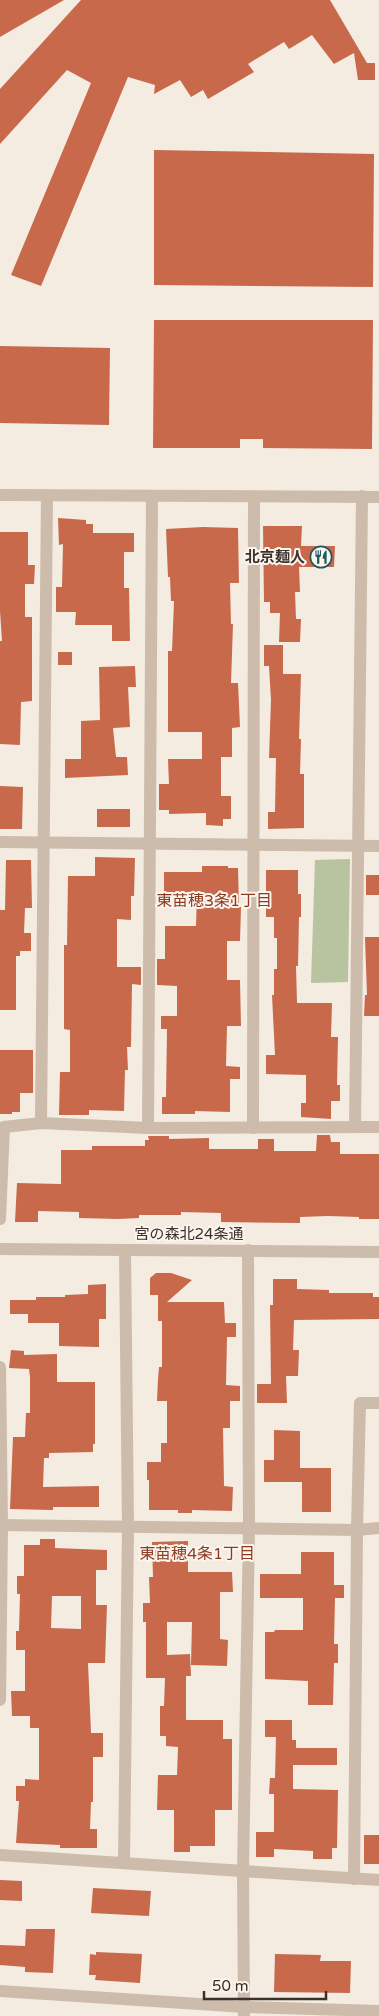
<svg xmlns="http://www.w3.org/2000/svg" width="379" height="2016" font-family="'Varela Round','Noto Sans JP',sans-serif">
	<style>
		.green { fill: #b8c4a0 }
		.building { fill: #c8694b; fill-rule: evenodd }
		.lines { fill: none; stroke-linecap: round; stroke-linejoin: round }
		.minor { stroke: #cdbbac; stroke-width: 12 }
		.labels { text-anchor: middle; dominant-baseline: central; stroke-width: 4; stroke-linejoin: round; paint-order: stroke }
		.poi-label { font-size: 15px; font-weight: bold; fill: #3b302b; stroke: #fbf5ee; text-anchor: end }
		.street-label { font-size: 15px; fill: #3b302b; stroke: #fbf5ee }
		.neighbourhood-label { font-size: 16px; fill: #8c3b22; stroke: #fbf5ee }
	</style>
	<rect width="100%" height="100%" fill="#f4ebe1"/>
	<!-- green -->
	<polygon class="green" points="350,859 348,982 311,983 315,860"/>
	<!-- building -->
	<g class="building">
		<polygon points="0,0 64,0 0,37"/>
		<polygon points="81,0 330,0 367,63 375,63 375,80 358,80 354,53 334,64 312,35 289,49 284,42 248,64 254,72 208,99 203,90 191,97 180,80 154,94 155,85 128,77 41,286 11,275 91,83 67,70 0,144 0,89"/>
		<polygon points="154,150 374,154 373,287 154,285"/>
		<polygon points="154,320 373,320 372,449 263,448 263,439 240,439 240,448 153,448"/>
		<polygon points="0,346 110,348 109,425 0,423"/>
		<polygon points="58,518 86,520 86,524 93,524 93,533 134,533 134,552 124,552 124,588 129,588 130,641 112,641 112,625 75,625 76,612 56,612 56,587 62,587 63,544 59,545"/>
		<polygon points="263,526 302,526 301,546 335,546 334,567 299,567 300,592 295,592 296,619 301,619 300,642 279,642 280,613 270,613 270,602 264,602"/>
		<polygon points="203,527 238,528 239,583 230,583 231,624 233,624 231,683 238,683 240,727 232,728 232,757 221,757 221,796 231,796 231,819 223,819 223,826 206,825 206,813 169,814 169,810 159,810 159,784 169,784 168,759 202,759 202,732 168,732 168,651 172,651 174,601 171,601 170,577 168,577 166,529"/>
		<polygon points="0,532 28,532 28,565 35,565 34,584 25,584 25,617 32,617 32,701 21,702 20,745 0,744 0,641 2,641 0,611"/>
		<polygon points="264,645 283,645 283,674 301,674 299,739 301,739 300,774 304,774 304,828 268,829 268,812 275,812 276,758 269,758 271,700 269,666 264,666"/>
		<rect x="58" y="652" width="14" height="13"/>
		<polygon points="135,666 136,687 128,687 130,727 113,728 116,757 127,757 128,775 65,778 65,759 81,759 81,721 100,720 99,667"/>
		<polygon points="0,786 23,787 22,829 0,829"/>
		<rect x="97" y="809" width="33" height="18"/>
		<polygon points="95,857 135,858 134,896 131,896 131,920 117,919 117,967 141,967 141,985 132,984 131,1047 127,1047 128,1070 125,1070 124,1111 89,1110 89,1115 59,1115 60,1072 70,1072 70,1030 64,1029 64,945 67,945 68,876 95,876"/>
		<polygon points="6,860 31,860 32,908 25,908 24,933 31,933 31,951 20,951 20,956 16,956 16,1010 0,1010 0,910 5,910"/>
		<polygon points="202,866 228,866 228,868 238,868 239,907 241,907 240,941 227,941 227,980 240,980 241,1026 227,1026 226,1066 240,1067 240,1079 230,1079 230,1112 195,1111 195,1114 162,1114 162,1097 166,1097 167,1029 161,1029 161,1016 177,1016 177,986 157,985 157,959 165,959 165,926 196,926 197,895 164,895 164,872 202,872"/>
		<polygon points="266,870 298,870 298,894 301,894 301,917 299,917 298,966 296,966 297,1003 332,1003 331,1037 338,1037 337,1085 340,1085 340,1101 331,1101 331,1119 301,1117 301,1103 306,1103 306,1075 266,1074 266,1055 275,1055 272,995 274,995 274,969 277,969 277,938 274,938 274,917 266,917"/>
		<rect x="366" y="875" width="13" height="20"/>
		<polygon points="365,937 379,937 379,1016 364,1016 365,995 367,995"/>
		<polygon points="0,1050 33,1050 33,1093 20,1093 20,1112 12,1112 12,1114 0,1114"/>
		<polygon points="317,1135 330,1135 331,1142 340,1142 340,1154 379,1154 379,1219 359,1219 359,1217 328,1216 300,1217 300,1223 221,1222 221,1213 181,1212 181,1215 139,1215 139,1218 118,1219 79,1218 79,1212 38,1211 38,1222 15,1222 17,1183 61,1184 61,1150 92,1150 92,1146 145,1146 145,1140 149,1140 148,1136 169,1136 169,1139 209,1138 209,1149 258,1149 258,1139 274,1139 274,1151 316,1151"/>
		<polygon points="156,1273 171,1273 192,1280 167,1302 224,1302 225,1323 236,1323 236,1337 227,1337 226,1385 240,1386 240,1401 230,1401 230,1428 223,1428 224,1486 233,1487 232,1511 192,1510 192,1513 178,1513 178,1510 149,1510 149,1480 147,1480 147,1462 161,1462 161,1443 167,1443 167,1401 157,1401 158,1379 159,1367 162,1367 162,1321 158,1321 158,1295 150,1295 150,1278"/>
		<polygon points="273,1279 297,1279 297,1289 329,1290 329,1293 373,1293 373,1297 379,1297 379,1319 294,1320 293,1350 299,1350 298,1376 286,1376 287,1403 257,1403 257,1384 271,1384 270,1305 273,1305"/>
		<polygon points="106,1284 106,1319 99,1319 99,1347 59,1346 59,1323 28,1323 28,1314 10,1314 10,1300 36,1300 36,1297 65,1297 65,1295 88,1294 88,1285"/>
		<polygon points="11,1350 24,1351 24,1355 57,1354 57,1382 95,1382 95,1444 93,1444 93,1452 49,1453 49,1458 44,1458 43,1487 99,1486 99,1507 53,1507 53,1510 10,1509 13,1437 25,1437 26,1413 30,1413 30,1377 29,1369 9,1368"/>
		<polygon points="274,1430 300,1431 300,1468 331,1468 331,1512 302,1512 302,1482 264,1482 264,1460 274,1460"/>
		<path d="M40,1539H55V1548L107,1550V1570H96V1605H107L105,1663H88L91,1733H103V1757H93V1802H91L90,1829H97V1848H60V1845L16,1843L19,1801H16V1786H25V1779L39,1780V1728H30V1716H12L11,1691H25V1650H16V1631H19L20,1594H17V1576H24V1545H40ZM52,1596H81V1629L51,1628Z"/>
		<polygon points="188,1541 188,1572 232,1572 233,1592 220,1592 220,1639 228,1640 227,1666 191,1665 192,1622 167,1622 167,1655 190,1654 191,1676 186,1676 186,1720 223,1720 223,1739 232,1739 232,1810 215,1810 215,1846 190,1846 190,1852 174,1852 174,1810 157,1810 158,1775 177,1775 178,1747 166,1746 166,1736 160,1736 160,1706 164,1706 165,1678 146,1678 146,1622 143,1622 143,1603 150,1603 149,1577 153,1577 152,1542"/>
		<polygon points="301,1552 334,1552 334,1585 344,1585 344,1598 335,1598 334,1644 338,1644 338,1663 334,1663 333,1705 308,1705 308,1681 265,1679 265,1632 274,1632 275,1630 303,1630 303,1598 260,1598 260,1574 301,1574"/>
		<polygon points="265,1720 292,1720 292,1740 296,1740 296,1748 337,1748 337,1765 293,1765 293,1789 338,1790 337,1848 332,1848 332,1859 313,1859 313,1851 274,1849 274,1857 256,1857 256,1832 274,1832 274,1794 269,1794 270,1778 275,1778 276,1737 265,1737"/>
		<rect x="364" y="1835" width="15" height="29"/>
		<polygon points="0,1880 22,1881 22,1901 0,1900"/>
		<polygon points="93,1888 151,1891 149,1916 91,1913"/>
		<polygon points="26,1929 55,1929 53,1973 25,1972 25,1967 0,1965 0,1945 25,1946"/>
		<polygon points="96,1952 142,1954 140,1983 95,1980 96,1975 89,1975 90,1954 96,1955"/>
		<polygon points="275,1954 321,1955 320,1961 351,1961 350,1993 274,1992"/>
	</g>
	<g class="lines">
		<!-- minor -->
		<g class="minor">
			<polyline points="0,495 379,497"/>
			<polyline points="0,842 379,846"/>
			<polyline points="41,1123 47,495"/>
			<polyline points="355,1127 362,496"/>
			<polyline points="148,1128 152,497"/>
			<polyline points="253,1128 254,497"/>
			<polyline points="0,1219 4,1127 41,1123 148,1128 379,1127"/>
			<polyline points="0,1249 379,1252"/>
			<polyline points="0,1367 2,1525 0,1700"/>
			<polyline points="0,1525 357,1530 379,1528"/>
			<polyline points="0,1855 379,1880"/>
			<polyline points="124,1863 128,1526 125,1250"/>
			<polyline points="354,1879 357,1530 360,1403 379,1403"/>
			<polyline points="0,1991 245,2007 379,2011"/>
			<polyline points="244,2016 243,1871 249,1528 248,1250"/>
		</g>
	</g>
	<!-- icons -->
	<defs>
		<g id="restaurant-ring" transform="scale(1.125)"><circle r="9.5" fill="#fbf5ee" stroke="#1f5a5e" stroke-width="1.5"/><path d="M-5-6h1v4h1v-4h1v4h1v-4h1v5L-1.5 .5V6h-2V.5L-5-1ZM5-6V6H3V1.5H1.5Q1.5-4 5-6Z" fill="#1f5a5e"/></g>
	</defs>
	<g fill-rule="evenodd">
		<use href="#restaurant-ring" x="321" y="557"/>
	</g>
	<g class="labels">
		<!-- poi labels -->
		<g class="poi-label">
			<text x="305" y="557">北京麺人</text>
		</g>
		<!-- street labels -->
		<g class="street-label">
			<text x="189" y="1234">宮の森北24条通</text>
		</g>
		<!-- neighbourhood labels -->
		<g class="neighbourhood-label">
			<text x="214" y="901">東苗穂3条1丁目</text>
			<text x="197" y="1554">東苗穂4条1丁目</text>
		</g>
	</g>
	<!-- scale -->
	<path d="M204 1991v8h122v-8" fill="none" stroke="#3b302b" stroke-width="2.5"/>
	<text x="212" y="1991" font-size="15" fill="#3b302b" stroke="#fbf5ee" stroke-width="4" paint-order="stroke">50 m</text>
</svg>
